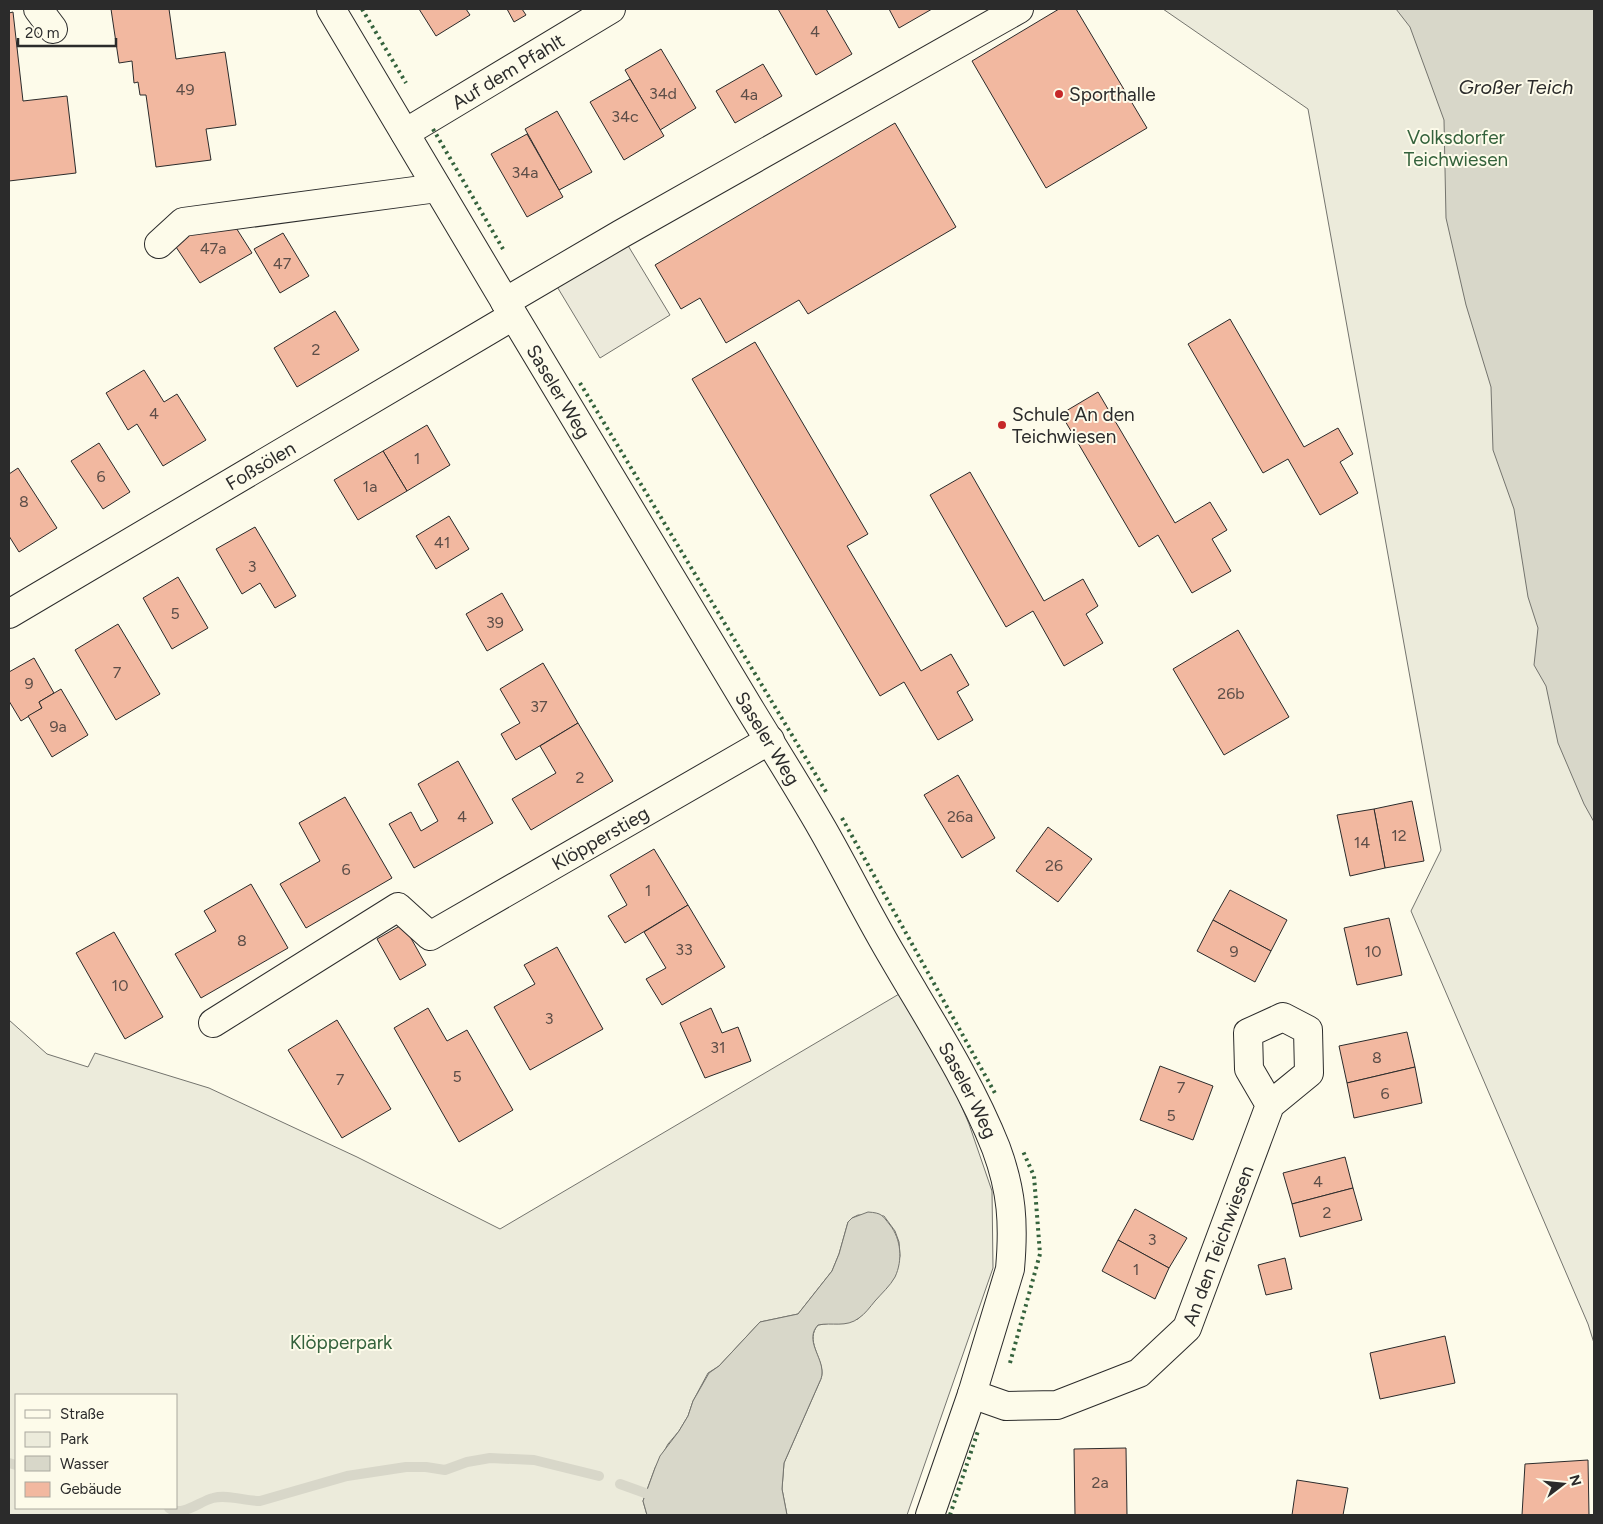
<svg xmlns="http://www.w3.org/2000/svg" width="1603" height="1524" font-family="Figtree,sans-serif">
	<style>
		.green { fill: #ecebdb; stroke: #74746e; fill-rule: evenodd }
		.parking { fill: #eceadb; stroke: #74746e }
		.water { fill: #d8d7c9; stroke: #74746e }
		.lines { fill: none; stroke-linecap: round; stroke-linejoin: round }
		.stream { stroke: #d8d7c9; stroke-width: 10 }
		.building { fill: #f2b8a0; stroke: #2b2b2b }
		.minor-casing { stroke: #2b2b2b; stroke-width: 30 }
		.minor { stroke: #fdfbea; stroke-width: 28 }
		.hedge { stroke: #34623c; stroke-width: 4; stroke-dasharray: 2.5 4; stroke-linecap: butt }
		.poi-dot { fill: #c62828; stroke: #fdfbea; stroke-width: 2 }
		.labels { text-anchor: middle; dominant-baseline: central; stroke-width: 4; stroke-linejoin: round; paint-order: stroke }
		.number-label { font-size: 16px; fill: #5d4e48 }
		.street-label { font-size: 19px; fill: #2b2b2b; stroke: #fdfbea }
		.poi-label { font-size: 19px; fill: #2b2b2b; stroke: #fdfbea; text-anchor: start }
		.park-label { font-size: 19px; fill: #34623c; stroke: #fdfbea }
		.water-label { font-size: 20px; font-style: italic; fill: #2b2b2b; stroke: #fdfbea }
	</style>
	<rect width="100%" height="100%" fill="#fdfbea"/>
	<!-- green -->
	<g class="green">
		<polygon points="1163,9 1594,9 1594,1343 1588,1324 1411,911 1441,850 1308,109"/>
		<path d="M911,987L969,1124L992,1191L993,1268L907,1515H787L782,1489L784,1463L820,1381C821,1379 822,1376 822,1373C822,1357 805,1340 818,1325L858,1319L894,1278L900,1256L899,1242L895,1231L884,1216L858,1215L852,1218L848,1222L839,1254L832,1271L798,1314L760,1322L719,1366L708,1373L693,1401L688,1416L679,1431L668,1444L655,1468L643,1501L647,1515H9V1020L47,1054L88,1067L95,1053L209,1088L357,1157L500,1229ZM16,1395H176V1508H16Z"/>
	</g>
	<!-- parking -->
	<polygon class="parking" points="621,234 670,315 600,358 550,275"/>
	<!-- water -->
	<g class="water">
		<polygon points="1396,9 1594,9 1594,822 1584,804 1558,743 1546,686 1534,665 1538,628 1528,597 1514,509 1493,450 1491,387 1466,305 1446,218 1444,120 1410,27"/>
		<path d="M868,1212C882,1213 882,1215 890,1225C901,1239 903,1260 895,1277C890,1286 882,1293 875,1301C870,1307 865,1314 859,1318C846,1328 832,1322 818,1325C804,1340 823,1357 822,1373C822,1376 821,1379 820,1381L784,1463L782,1489L787,1515H647L643,1501L655,1468L660,1456L679,1431L688,1416L693,1401L709,1373L719,1366L760,1322L798,1314L832,1271L839,1254L848,1222L852,1218Z"/>
	</g>
	<g class="lines">
		<!-- stream -->
		<g class="stream">
			<polyline points="9,1463 16,1465"/>
			<polyline points="620,1484 645,1493"/>
			<path d="M169,1508C182,1518 200,1501 213,1498C228,1494 244,1501 260,1501L347,1476L406,1467H426L445,1470L467,1462L490,1458L534,1460L599,1476"/>
		</g>
	</g>
	<!-- building -->
	<g class="building">
		<polygon points="111,9 169,9 176,59 225,52 236,125 206,129 211,160 156,167 146,95 140,95 138,82 134,83 132,61 119,63"/>
		<polygon points="419,9 466,9 470,15 436,36"/>
		<polygon points="507,9 522,9 526,15 514,22"/>
		<polygon points="778,9 826,9 852,54 816,75"/>
		<polygon points="889,9 932,9 899,28"/>
		<polygon points="1059,9 1076,9 1147,128 1046,188 972,61"/>
		<polygon points="13,12 23,101 67,96 76,173 9,181 9,13"/>
		<polygon points="661,49 696,108 660,130 625,70"/>
		<polygon points="763,64 782,96 735,123 716,91"/>
		<polygon points="630,79 664,136 624,160 590,102"/>
		<polygon points="557,111 592,172 559,190 525,129"/>
		<polygon points="895,123 956,227 808,314 799,300 726,343 700,298 681,309 655,265"/>
		<polygon points="527,134 563,197 527,217 491,154"/>
		<polygon points="233,223 252,253 200,283 174,244 195,230"/>
		<polygon points="283,233 309,276 280,293 254,249"/>
		<polygon points="335,311 359,350 297,387 274,348"/>
		<polygon points="1230,319 1304,447 1338,428 1353,454 1340,462 1358,493 1320,515 1288,459 1263,473 1188,344"/>
		<polygon points="755,342 868,534 847,546 921,671 951,654 969,685 957,692 973,720 938,740 904,682 880,696 692,379"/>
		<polygon points="144,370 164,402 177,394 206,440 163,466 137,424 128,430 106,393"/>
		<polygon points="1098,392 1175,523 1210,502 1227,530 1212,539 1231,571 1192,593 1158,535 1139,547 1061,414"/>
		<polygon points="427,425 450,465 407,491 383,451"/>
		<polygon points="99,443 130,492 103,509 71,461"/>
		<polygon points="383,451 407,491 358,520 334,480"/>
		<polygon points="18,468 57,528 19,552 9,536 9,474"/>
		<polygon points="970,472 1044,601 1083,579 1098,606 1086,614 1103,643 1064,666 1033,611 1006,627 930,495"/>
		<polygon points="449,516 469,549 436,569 416,536"/>
		<polygon points="255,527 296,596 275,608 260,583 242,594 216,549"/>
		<polygon points="178,577 208,628 172,649 143,598"/>
		<polygon points="502,593 523,630 487,651 466,614"/>
		<polygon points="118,624 160,694 116,720 75,650"/>
		<polygon points="1238,630 1289,717 1224,755 1173,669"/>
		<polygon points="34,658 54,693 39,702 42,708 21,721 9,701 9,672"/>
		<polygon points="543,663 578,723 516,760 501,734 520,723 500,689"/>
		<polygon points="61,689 88,735 52,757 28,716 42,708 39,702"/>
		<polygon points="578,723 613,781 531,830 512,799 556,773 540,746"/>
		<polygon points="458,761 493,823 414,868 389,824 411,812 421,831 438,821 418,784"/>
		<polygon points="958,775 995,838 962,858 924,795"/>
		<polygon points="345,797 392,878 306,928 280,884 320,861 299,823"/>
		<polygon points="1412,801 1424,861 1385,868 1374,809"/>
		<polygon points="1374,809 1385,868 1350,876 1337,815"/>
		<polygon points="1048,827 1092,859 1058,902 1016,871"/>
		<polygon points="654,849 688,905 625,943 608,916 627,905 610,875"/>
		<polygon points="251,884 288,948 201,998 175,954 216,931 204,911"/>
		<polygon points="1230,890 1287,920 1271,951 1213,920"/>
		<polygon points="688,905 725,967 662,1005 646,979 666,968 644,932"/>
		<polygon points="1389,918 1402,975 1357,985 1344,928"/>
		<polygon points="1213,920 1271,951 1255,982 1197,951"/>
		<polygon points="403,924 426,965 400,980 377,939"/>
		<polygon points="114,932 163,1017 125,1039 76,953"/>
		<polygon points="557,947 603,1029 530,1070 494,1007 535,984 524,965"/>
		<polygon points="428,1008 447,1041 467,1030 513,1110 459,1142 394,1028"/>
		<polygon points="711,1008 722,1033 738,1027 751,1061 705,1078 680,1023"/>
		<polygon points="337,1020 391,1109 342,1138 288,1050"/>
		<polygon points="1407,1032 1415,1067 1347,1083 1339,1046"/>
		<polygon points="1160,1066 1213,1086 1193,1140 1140,1120"/>
		<polygon points="1415,1067 1422,1103 1354,1118 1347,1083"/>
		<polygon points="1345,1157 1353,1188 1292,1204 1283,1173"/>
		<polygon points="1353,1188 1362,1220 1300,1237 1292,1204"/>
		<polygon points="1135,1209 1187,1238 1169,1268 1118,1240"/>
		<polygon points="1118,1240 1169,1268 1155,1299 1102,1271"/>
		<polygon points="1285,1258 1292,1289 1266,1295 1258,1265"/>
		<polygon points="1445,1336 1455,1383 1380,1399 1370,1353"/>
		<polygon points="1126,1448 1127,1515 1075,1515 1074,1449"/>
		<polygon points="1588,1460 1589,1515 1522,1515 1525,1464"/>
		<polygon points="1297,1480 1348,1488 1343,1515 1292,1515"/>
	</g>
	<g class="lines">
		<!-- minor casing -->
		<g class="minor-casing">
			<g id="minor">
				<polyline points="38,9 53,29"/>
				<path id="s1" d="M331,9C469,242 608,474 748,706C773,747 799,788 823,830C847,872 868,915 893,957C929,1019 970,1082 996,1148C1012,1191 1014,1224 1010,1269L972,1394L930,1515"/>
				<path id="s2" d="M405,133L611,9"/>
				<polyline points="159,244 183,222 437,188"/>
				<polyline points="505,302 621,234 1019,9"/>
				<path id="s3" d="M9,614L513,316"/>
				<path id="s4" d="M213,1023L398,907L430,936L770,740"/>
				<path id="s5" d="M972,1394L1006,1406L1057,1405L1139,1373L1187,1328L1270,1105L1309,1073L1308,1030L1283,1017L1248,1033L1249,1069L1270,1105"/>
			</g>
		</g>
		<!-- minor -->
		<use href="#minor" class="minor"/>
		<!-- hedge -->
		<g class="hedge">
			<polyline points="362,9 406,83"/>
			<polyline points="433,129 503,249"/>
			<polyline points="580,383 828,795"/>
			<polyline points="842,818 996,1095"/>
			<polyline points="1010,1363 1040,1254 1034,1176 1022,1149"/>
			<polyline points="950,1515 978,1431"/>
		</g>
	</g>
	<!-- markers -->
	<g class="poi-dot">
		<circle cx="1059" cy="94" r="5"/>
		<circle cx="1002" cy="425" r="5"/>
	</g>
	<g class="labels">
		<!-- number labels -->
		<g class="number-label">
			<text x="815" y="31">4</text>
			<text x="185" y="89">49</text>
			<text x="663" y="93">34d</text>
			<text x="749" y="94">4a</text>
			<text x="625" y="116">34c</text>
			<text x="525" y="172">34a</text>
			<text x="213" y="248">47a</text>
			<text x="282" y="263">47</text>
			<text x="316" y="349">2</text>
			<text x="154" y="413">4</text>
			<text x="417" y="458">1</text>
			<text x="101" y="476">6</text>
			<text x="370" y="486">1a</text>
			<text x="24" y="501">8</text>
			<text x="442" y="542">41</text>
			<text x="252" y="566">3</text>
			<text x="175" y="613">5</text>
			<text x="495" y="622">39</text>
			<text x="117" y="672">7</text>
			<text x="29" y="683">9</text>
			<text x="1231" y="693">26b</text>
			<text x="539" y="706">37</text>
			<text x="58" y="726">9a</text>
			<text x="580" y="777">2</text>
			<text x="462" y="816">4</text>
			<text x="960" y="816">26a</text>
			<text x="1399" y="835">12</text>
			<text x="1362" y="842">14</text>
			<text x="1054" y="865">26</text>
			<text x="346" y="869">6</text>
			<text x="648" y="890">1</text>
			<text x="242" y="940">8</text>
			<text x="684" y="949">33</text>
			<text x="1234" y="951">9</text>
			<text x="1373" y="951">10</text>
			<text x="120" y="985">10</text>
			<text x="549" y="1018">3</text>
			<text x="718" y="1047">31</text>
			<text x="1377" y="1057">8</text>
			<text x="457" y="1076">5</text>
			<text x="340" y="1079">7</text>
			<text x="1181" y="1087">7</text>
			<text x="1385" y="1093">6</text>
			<text x="1171" y="1115">5</text>
			<text x="1318" y="1181">4</text>
			<text x="1327" y="1212">2</text>
			<text x="1152" y="1239">3</text>
			<text x="1136" y="1269">1</text>
			<text x="1100" y="1482">2a</text>
		</g>
		<!-- street labels -->
		<g class="street-label">
			<text stroke="none"><textPath href="#s2" startOffset="120">Auf dem Pfahlt</textPath></text>
			<text stroke="none"><textPath href="#s1" startOffset="445">Saseler Weg</textPath></text>
			<text stroke="none"><textPath href="#s3" startOffset="292">Foßsölen</textPath></text>
			<text stroke="none"><textPath href="#s1" startOffset="850">Saseler Weg</textPath></text>
			<text stroke="none"><textPath href="#s4" startOffset="458">Klöpperstieg</textPath></text>
			<text stroke="none"><textPath href="#s1" startOffset="1255">Saseler Weg</textPath></text>
			<text stroke="none"><textPath href="#s5" startOffset="329">An den Teichwiesen</textPath></text>
		</g>
		<!-- poi labels -->
		<g class="poi-label">
			<text x="1069" y="94">Sporthalle</text>
			<text x="1012" y="414">Schule An den<tspan x="1012" dy="22">Teichwiesen</tspan></text>
		</g>
		<!-- park labels -->
		<g class="park-label">
			<text x="1456" y="137">Volksdorfer<tspan x="1456" dy="22">Teichwiesen</tspan></text>
			<text x="341" y="1342">Klöpperpark</text>
		</g>
		<!-- water labels -->
		<g class="water-label">
			<text x="1516" y="87">Großer Teich</text>
		</g>
	</g>
	<!-- border -->
	<rect width="1603" height="1524" fill="none" stroke="#2b2b2b" stroke-width="20"/>
	<!-- legend -->
	<rect x="15" y="1394" width="162" height="115" fill="#fdfbea" stroke="#a9a89e"/>
	<rect x="25" y="1410" width="25" height="8" fill="#fdfbea" stroke="#a9a89e"/>
	<text x="60" y="1419" font-size="15" fill="#2b2b2b">Straße</text>
	<rect x="25" y="1432" width="25" height="15" fill="#ecebdb" stroke="#a9a89e"/>
	<text x="60" y="1444" font-size="15" fill="#2b2b2b">Park</text>
	<rect x="25" y="1456" width="25" height="15" fill="#d8d7c9" stroke="#a9a89e"/>
	<text x="60" y="1469" font-size="15" fill="#2b2b2b">Wasser</text>
	<rect x="25" y="1482" width="25" height="15" fill="#f2b8a0" stroke="#a9a89e"/>
	<text x="60" y="1494" font-size="15" fill="#2b2b2b">Gebäude</text>
	<!-- north arrow -->
	<g transform="translate(1563 1484) rotate(74)" stroke="#fdfbea" stroke-width="4" paint-order="stroke">
	<path d="M0-4L9 19L0 12L-9 19Z" fill="#2b2b2b"/>
	<text y="-8" font-size="14" font-weight="bold" text-anchor="middle" fill="#2b2b2b">N</text>
	</g>
	<!-- scale -->
	<path d="M18 38v8h98v-8" fill="none" stroke="#2b2b2b" stroke-width="2.5"/>
	<text x="25" y="38" font-size="15" fill="#2b2b2b" stroke="#fdfbea" stroke-width="4" paint-order="stroke">20 m</text>
</svg>
